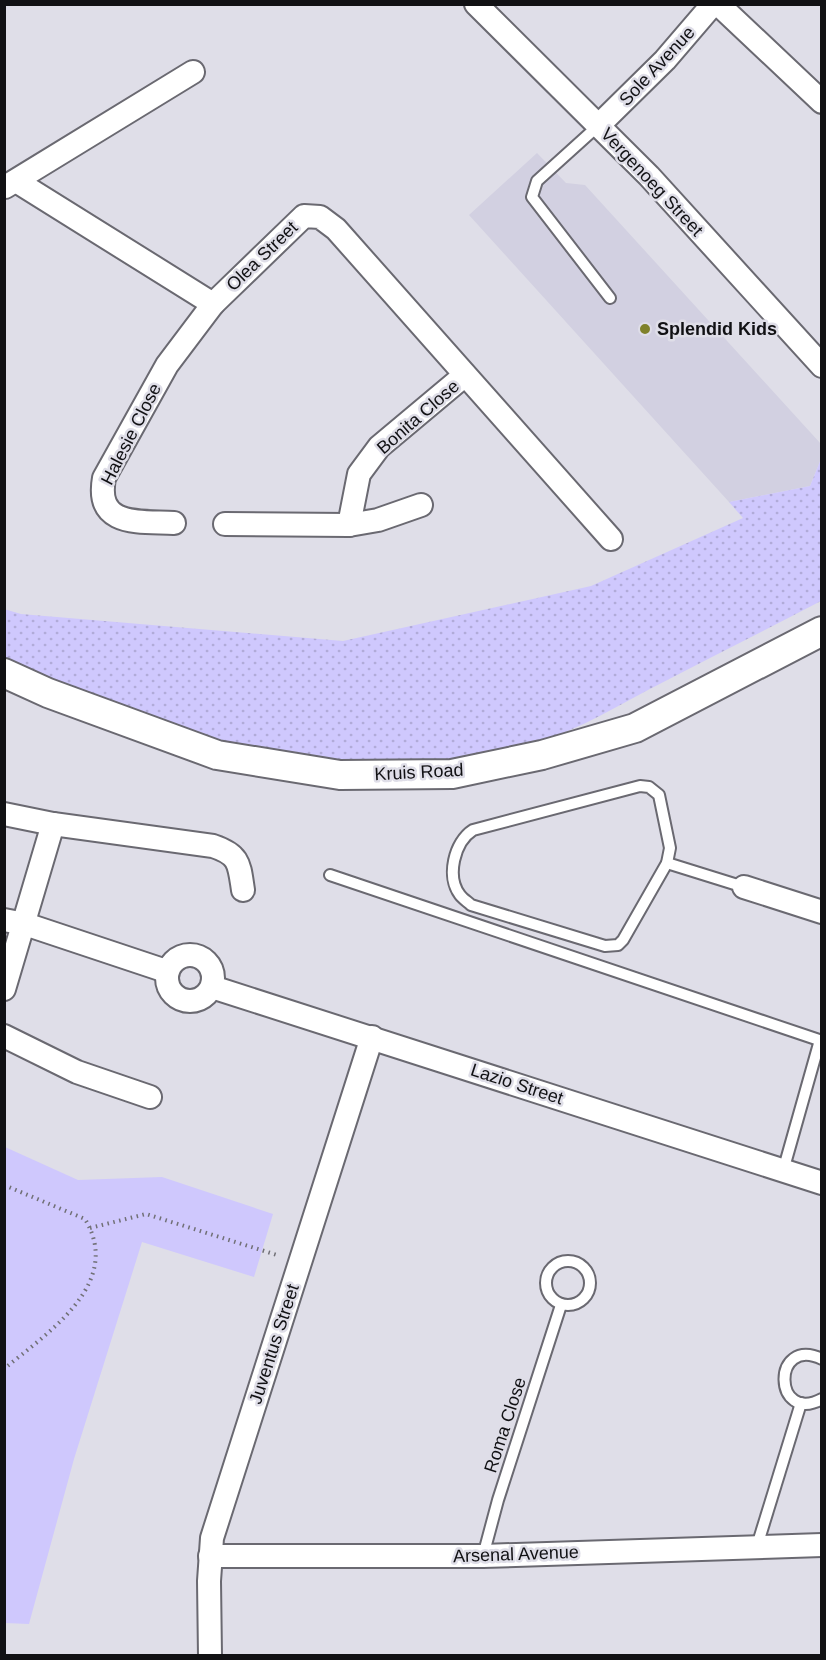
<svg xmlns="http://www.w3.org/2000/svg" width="826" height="1660" font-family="Arial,sans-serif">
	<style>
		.built { fill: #d2d0e1 }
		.grass { fill: url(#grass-dots) }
		.park { fill: #cfc8fd }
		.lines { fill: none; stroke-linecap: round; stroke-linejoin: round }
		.service-casing { stroke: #6a6971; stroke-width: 14 }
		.minor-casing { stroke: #6a6971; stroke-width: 26 }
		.tertiary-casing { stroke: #6a6971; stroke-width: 32 }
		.path { stroke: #717076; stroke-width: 4; stroke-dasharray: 1.5 4.5; stroke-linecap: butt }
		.service { stroke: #fff; stroke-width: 10 }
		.minor { stroke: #fff; stroke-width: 22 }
		.tertiary { stroke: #fff; stroke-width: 28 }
		.poi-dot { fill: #7f812a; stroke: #dfdee8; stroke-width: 2 }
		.labels { text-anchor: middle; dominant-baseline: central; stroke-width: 5; stroke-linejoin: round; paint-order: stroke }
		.street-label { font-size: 18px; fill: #111114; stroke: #dfdee8 }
		.poi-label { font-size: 18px; font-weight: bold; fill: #111114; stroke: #dfdee8; text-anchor: start }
	</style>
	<defs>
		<pattern id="grass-dots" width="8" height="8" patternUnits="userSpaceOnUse" patternTransform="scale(1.5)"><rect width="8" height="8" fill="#cfc8fd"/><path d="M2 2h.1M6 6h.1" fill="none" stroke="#b1abd8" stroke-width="1.8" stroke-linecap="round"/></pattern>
	</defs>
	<rect width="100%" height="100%" fill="#dfdee8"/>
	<!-- built -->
	<polygon class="built" points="537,153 566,183 585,185 821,444 821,459 810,486 729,502 469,215"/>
	<!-- grass -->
	<path class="grass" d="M821,459V601C764,631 706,660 648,690C616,707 581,728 546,739C431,776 299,765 185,730C123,711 63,684 5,658L4,609L21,614L343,641L591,586L743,518L729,502L810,486Z"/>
	<!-- park -->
	<polygon class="park" points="5,1147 78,1180 162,1177 273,1214 254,1277 142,1242 74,1459 29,1624 5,1623"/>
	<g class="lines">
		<!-- service casing -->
		<g class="service-casing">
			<g id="service">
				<polyline points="599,125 537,181 532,197 610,298"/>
				<path d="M640,786L649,787L659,795L670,848L667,863L623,940L618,945L605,946L471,905C468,902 463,899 460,895C446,877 454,842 473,830Z"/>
				<polyline points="667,863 744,887"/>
				<polyline points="330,875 822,1041"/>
				<polyline points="783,1171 820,1040"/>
				<circle cx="568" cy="1283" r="22"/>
				<path d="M822,1359C771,1335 773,1425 822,1399"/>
				<polyline points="757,1546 801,1403"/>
				<polyline points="483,1556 498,1500 561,1305"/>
			</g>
		</g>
		<!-- minor casing -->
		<g class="minor-casing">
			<g id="minor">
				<polyline points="476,4 649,176 822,366"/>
				<polyline points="718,4 822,102"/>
				<polyline points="599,125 665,60 713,4"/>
				<polyline points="16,181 213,304"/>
				<polyline points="5,187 193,72"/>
				<path d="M174,523C140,521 95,528 104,478L167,365L213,304L304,216L320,217L336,229L611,539"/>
				<polyline points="225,524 349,525 378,520 421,505"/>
				<polyline points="349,525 359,474 379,447 465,375"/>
				<path d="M4,814L53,824L213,846C240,855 239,864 243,890"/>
				<polyline points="744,887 822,912"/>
				<polyline points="4,920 25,924 166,971"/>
				<circle cx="190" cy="978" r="23"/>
				<polyline points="212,987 822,1183"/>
				<polyline points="4,989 53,824"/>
				<polyline points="4,1036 77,1072 150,1097"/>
				<polyline points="210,1556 483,1556 822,1545"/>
				<polyline points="210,1656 209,1581 212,1538 372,1037"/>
			</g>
		</g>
		<!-- tertiary casing -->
		<g class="tertiary-casing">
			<polyline id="tertiary" points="4,673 48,693 217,755 340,775 452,774 542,755 635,728 822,631"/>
		</g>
		<!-- path -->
		<g class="path">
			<path d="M4,1185L85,1219C124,1284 47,1333 4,1369"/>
			<polyline points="90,1228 146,1214 277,1255"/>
		</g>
		<!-- service -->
		<use href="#service" class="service"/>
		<!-- minor -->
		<use href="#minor" class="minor"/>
		<!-- tertiary -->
		<use href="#tertiary" class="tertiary"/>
	</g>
	<!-- markers -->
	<circle class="poi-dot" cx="645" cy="329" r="6"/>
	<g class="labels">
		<!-- street labels -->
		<g class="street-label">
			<text transform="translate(657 66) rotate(-47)">Sole Avenue</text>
			<text transform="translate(652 182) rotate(47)">Vergenoeg Street</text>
			<text transform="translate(262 256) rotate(-44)">Olea Street</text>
			<text transform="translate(418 417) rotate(-41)">Bonita Close</text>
			<text transform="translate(131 434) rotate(-63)">Halesie Close</text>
			<text transform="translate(419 772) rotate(-3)">Kruis Road</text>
			<text transform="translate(517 1084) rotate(18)">Lazio Street</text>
			<text transform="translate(274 1344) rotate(-72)">Juventus Street</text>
			<text transform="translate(505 1425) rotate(-72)">Roma Close</text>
			<text transform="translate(516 1554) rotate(-2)">Arsenal Avenue</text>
		</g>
		<!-- poi labels -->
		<g class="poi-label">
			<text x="657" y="329">Splendid Kids</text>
		</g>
	</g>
	<!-- border -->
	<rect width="826" height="1660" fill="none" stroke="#111114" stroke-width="12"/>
</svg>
